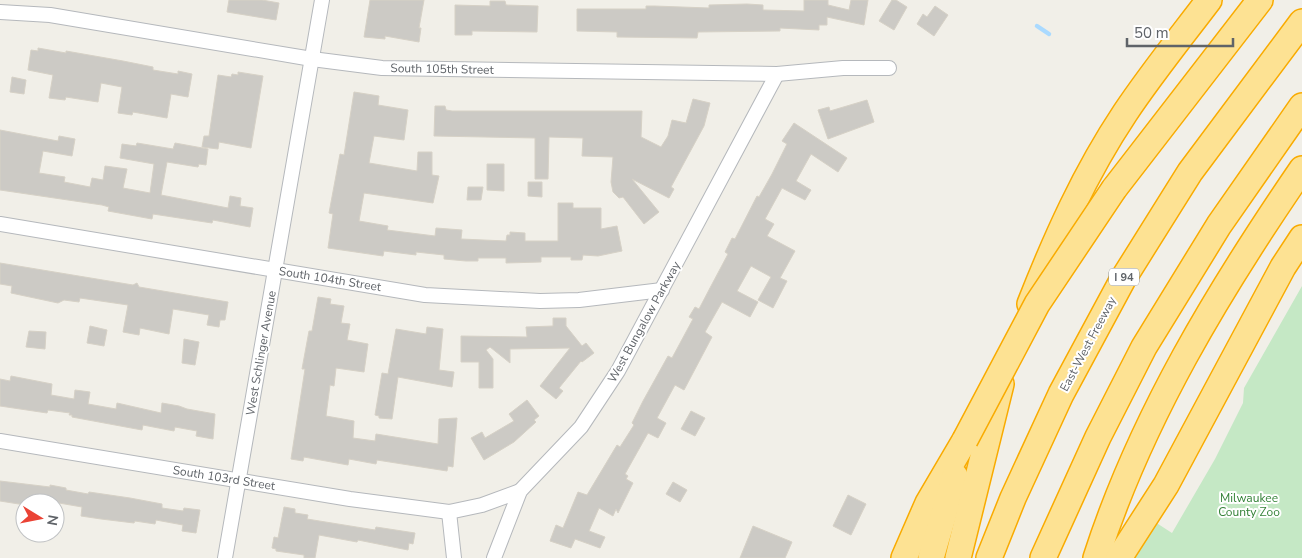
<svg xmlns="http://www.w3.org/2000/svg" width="1302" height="558" font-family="'Nunito Sans',sans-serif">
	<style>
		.green { fill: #c5e8c5 }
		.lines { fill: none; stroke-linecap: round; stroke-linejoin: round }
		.stream { stroke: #aadaff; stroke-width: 4.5 }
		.building { fill: #cccac5; stroke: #d6d1c6 }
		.minor-casing { stroke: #b5b8bc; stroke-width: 16 }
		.motorway-casing { stroke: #f9ab00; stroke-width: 28 }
		.minor { stroke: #fff; stroke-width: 14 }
		.motorway { stroke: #fde293; stroke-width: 25 }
		.motorway-bridge-casing { stroke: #f9ab00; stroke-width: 28; stroke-linecap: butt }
		.motorway-bridge { stroke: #fde293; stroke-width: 25 }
		.labels { text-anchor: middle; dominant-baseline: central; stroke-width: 4; stroke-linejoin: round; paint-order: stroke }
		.shield { fill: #fff; stroke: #8f9295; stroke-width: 1 }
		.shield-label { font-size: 11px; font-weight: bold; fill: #5f6368 }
		.street-label { font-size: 12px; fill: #5f6368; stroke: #fff }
		.park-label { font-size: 12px; fill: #348238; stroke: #fff }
	</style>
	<rect width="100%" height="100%" fill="#f1efe8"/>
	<!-- green -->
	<polygon class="green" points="1302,286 1302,558 1132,558 1155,522 1172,533 1215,459 1243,403 1244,388"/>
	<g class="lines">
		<!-- stream -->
		<polyline class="stream" points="1037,26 1049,34"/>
	</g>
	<!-- building -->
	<g class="building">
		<polygon points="229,0 262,0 279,3 276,20 227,12"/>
		<polygon points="370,0 424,0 419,28 421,28 419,42 385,36 385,39 364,37"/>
		<polygon points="804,0 828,0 828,5 849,10 851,0 868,0 864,25 827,17 827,25 819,25 819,30 780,28 780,31 698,32 697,38 617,37 617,32 577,31 577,9 646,9 646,6 654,6 709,8 709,5 747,4 763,5 763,10 804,11"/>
		<polygon points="892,0 896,0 907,7 894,30 879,21"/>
		<polygon points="490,1 505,1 506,5 538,6 537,32 472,31 472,35 455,35 455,5 490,6"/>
		<polygon points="935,6 948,15 934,36 917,24 923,14 927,17"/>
		<polygon points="38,48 66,53 66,51 123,61 153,67 153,70 178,74 178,71 192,74 188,97 171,94 167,118 133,112 132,115 118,113 122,87 101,83 98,102 66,97 65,100 49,98 53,75 28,70 31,50 38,51"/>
		<polygon points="238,72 263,76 251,148 219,142 218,149 202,147 204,136 209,136 218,75 231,77 232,74 238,75"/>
		<polygon points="12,77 26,80 24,94 10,92"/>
		<polygon points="354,92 379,96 378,105 408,110 404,140 374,136 369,163 417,171 418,152 432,152 432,175 439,176 433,203 364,193 359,221 388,226 387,230 435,236 436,228 462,230 461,239 506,241 507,235 510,235 510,232 525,233 525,241 558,241 558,203 573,203 573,208 601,208 601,229 617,226 622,251 598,256 583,255 582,260 571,260 571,257 541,257 541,262 506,263 506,258 478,258 478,261 466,261 444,259 444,255 416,252 416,255 384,251 383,256 328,248 333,214 329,213 340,154 344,155"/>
		<polygon points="693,99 710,103 704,126 671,187 674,189 669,198 632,179 659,212 644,224 623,197 619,198 613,192 611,182 613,157 582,156 583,138 549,137 548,179 535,179 535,138 434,136 435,106 445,106 446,110 452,111 642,111 641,137 661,147 668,136 672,120 686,123"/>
		<polygon points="867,100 874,122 828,139 818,110 829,107 830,111"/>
		<polygon points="794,123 847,158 838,172 811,154 796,181 811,190 805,200 782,188 765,219 774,224 767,236 795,251 780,278 787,281 773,308 758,300 771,277 751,266 737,291 758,302 750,317 722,302 705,332 712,337 684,390 675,385 657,418 666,423 658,438 648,433 625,474 628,476 626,479 633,483 618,513 616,509 613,516 599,508 589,531 605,537 600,548 575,539 571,548 550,541 556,525 563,528 578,492 587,495 617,445 620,447 634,425 632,423 643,401 668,356 672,358 693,319 689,317 695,307 699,309 711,286 728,254 725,252 732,238 735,239 757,196 759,197 772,174 787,144 782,141"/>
		<polygon points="0,130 58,141 59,136 75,139 72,156 43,151 39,173 65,177 64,182 90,187 92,178 103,180 105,166 127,169 123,188 150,193 154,164 120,158 122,144 136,146 137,143 173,149 175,143 208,149 206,165 199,164 198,167 167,162 161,195 228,208 230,196 241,198 240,206 253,208 250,227 213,220 212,223 153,214 152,219 108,211 109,207 102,205 0,190"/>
		<polygon points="487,164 504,164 504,191 487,190"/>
		<polygon points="528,182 542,182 542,197 528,196"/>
		<polygon points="468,187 483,187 481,200 467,200"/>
		<polygon points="0,263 133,285 137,283 139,287 228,302 225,320 220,320 219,327 207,325 209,315 173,309 169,334 140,328 139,335 123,332 128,305 80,298 79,302 64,300 58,303 11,293 12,286 0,284"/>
		<polygon points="318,297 331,299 330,304 344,306 341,323 350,324 347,340 368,344 364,372 336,368 334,386 330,385 326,416 354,421 353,438 375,441 376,434 438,444 439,419 457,418 453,467 448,466 447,471 377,460 376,464 349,459 348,465 304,457 303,461 291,459 305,369 302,369 309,331 312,331"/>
		<polygon points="553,318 566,318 566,326 582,346 586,343 594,353 582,362 581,361 559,388 563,391 556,399 540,386 570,348 510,349 510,363 490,347 486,350 493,359 493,388 479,388 479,362 461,362 461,336 527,337 526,327 553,326"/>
		<polygon points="90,326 107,330 104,346 87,343"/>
		<polygon points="427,327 443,329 439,370 454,372 452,387 398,377 392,419 379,418 379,416 375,415 382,373 388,374 396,329 426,334"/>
		<polygon points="29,331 46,332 45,349 26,347"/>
		<polygon points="184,339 199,342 195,365 182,363"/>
		<polygon points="11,376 52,384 51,395 74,399 75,390 90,392 88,404 116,409 117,403 161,413 162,403 179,406 187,409 215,414 213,439 196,436 197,431 175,427 174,431 143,425 142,430 72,417 72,415 69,415 70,413 48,410 47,413 0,406 0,379 10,381"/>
		<polygon points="527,400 539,416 534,420 536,422 514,442 484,460 471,438 482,432 485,438 514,421 509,414"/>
		<polygon points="691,411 705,418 695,436 681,429"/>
		<polygon points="0,481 50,487 50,485 66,488 66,490 88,494 89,492 130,498 162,504 162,508 183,511 184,508 200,510 196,533 182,531 183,525 156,520 155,524 135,521 134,523 101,519 81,516 82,507 36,499 35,503 25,503 25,505 0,501"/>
		<polygon points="673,482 687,490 680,502 666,494"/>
		<polygon points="848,495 866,504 851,535 833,526"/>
		<polygon points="284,507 295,509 295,513 308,515 307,519 375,530 376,527 415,533 413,544 409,543 408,550 358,540 357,542 319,535 315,558 304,558 304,555 276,551 276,549 272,548 274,537 278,538"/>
		<polygon points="753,526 792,542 785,558 740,558"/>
	</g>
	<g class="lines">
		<!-- minor casing -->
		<g class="minor-casing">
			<g id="minor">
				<polyline points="0,12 50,15 312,59 382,68 777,74 843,68 889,68"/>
				<polyline points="0,224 425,295 540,301 579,300 662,290"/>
				<polyline points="0,441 350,499 449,512 482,505 520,491"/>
				<polyline points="449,512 454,558"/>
				<polyline points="225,558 322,0"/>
				<polyline points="494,558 520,491 581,427 618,371 777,74"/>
			</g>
		</g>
		<!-- motorway casing -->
		<g class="motorway-casing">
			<g id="motorway">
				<polyline points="1114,189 1260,0"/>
				<path d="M1030,304C1056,238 1085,173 1125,113C1151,74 1181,37 1209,0"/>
				<polyline points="904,558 928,503 965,440"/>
				<polyline points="931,558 955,476"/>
				<polyline points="958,558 1001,384"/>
				<polyline points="989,558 1013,498 1061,394 1123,279 1190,172 1302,22"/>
				<polyline points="1043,558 1098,437 1144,347 1219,225 1302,106"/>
				<path d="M1096,558C1141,418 1219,290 1302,169"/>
				<polyline points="1119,558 1166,485 1283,267 1302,238"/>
			</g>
		</g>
		<!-- minor -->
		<use href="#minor" class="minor"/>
		<!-- motorway -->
		<use href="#motorway" class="motorway"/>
		<!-- motorway-bridge casing -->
		<g class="motorway-bridge-casing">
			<polyline id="motorway-bridge" points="965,440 1037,304 1114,189"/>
		</g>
		<!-- motorway-bridge -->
		<use href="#motorway-bridge" class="motorway-bridge"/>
	</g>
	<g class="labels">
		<!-- shield labels -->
		<rect class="shield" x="1109" y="268.5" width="30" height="17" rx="4"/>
		<g class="shield-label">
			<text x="1124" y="277">I 94</text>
		</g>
		<!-- street labels -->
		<g class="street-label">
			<text transform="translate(442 69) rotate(1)">South 105th Street</text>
			<text transform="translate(330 279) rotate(9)">South 104th Street</text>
			<text transform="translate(644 322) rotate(-61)">West Bungalow Parkway</text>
			<text transform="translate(1088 344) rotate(-62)">East-West Freeway</text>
			<text transform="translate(261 353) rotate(-80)">West Schlinger Avenue</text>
			<text transform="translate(224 478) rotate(9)">South 103rd Street</text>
		</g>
		<!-- park labels -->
		<g class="park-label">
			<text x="1249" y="498">Milwaukee<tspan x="1249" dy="14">County Zoo</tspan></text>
		</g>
	</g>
	<!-- north arrow -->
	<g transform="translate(40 518) rotate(100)"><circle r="24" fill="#ffffff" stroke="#bfc1c3"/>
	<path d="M0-4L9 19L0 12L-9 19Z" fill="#ea4335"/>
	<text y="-8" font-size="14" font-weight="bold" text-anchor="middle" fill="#5f6368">N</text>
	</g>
	<!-- scale -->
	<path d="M1127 38v8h106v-8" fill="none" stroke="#5f6368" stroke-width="2.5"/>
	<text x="1134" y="38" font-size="15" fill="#5f6368" stroke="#ffffff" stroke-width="4" paint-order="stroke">50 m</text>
</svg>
